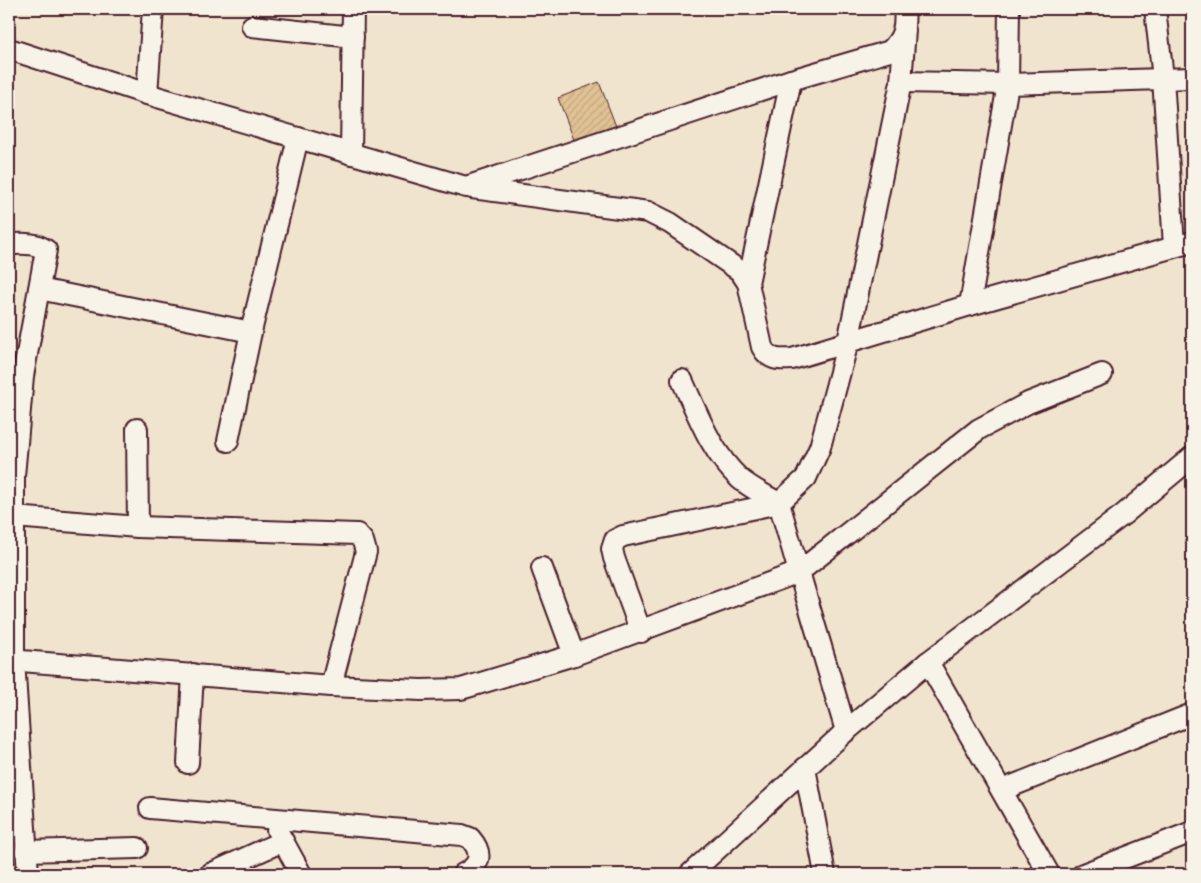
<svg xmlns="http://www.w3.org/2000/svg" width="1201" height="883" font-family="Mali,sans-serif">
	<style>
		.building { fill: url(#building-hatch); stroke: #4a1f2b }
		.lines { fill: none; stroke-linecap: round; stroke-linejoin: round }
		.street-casing { stroke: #4a1f2b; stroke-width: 24 }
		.street { stroke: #f7f3e8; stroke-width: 20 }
	</style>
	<defs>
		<pattern id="building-hatch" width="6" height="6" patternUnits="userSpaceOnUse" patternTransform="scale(1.25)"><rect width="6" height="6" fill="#e0c294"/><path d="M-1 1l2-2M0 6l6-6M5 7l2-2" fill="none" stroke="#c2a680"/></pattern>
	</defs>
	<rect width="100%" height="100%" fill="#f0e4cf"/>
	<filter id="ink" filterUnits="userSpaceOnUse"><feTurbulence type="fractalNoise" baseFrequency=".02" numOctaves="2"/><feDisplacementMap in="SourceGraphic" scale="10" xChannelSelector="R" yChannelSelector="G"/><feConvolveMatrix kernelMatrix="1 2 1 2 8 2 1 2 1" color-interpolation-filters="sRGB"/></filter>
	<g filter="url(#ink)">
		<!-- building -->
		<polygon class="building" points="599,82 617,129 576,145 558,98"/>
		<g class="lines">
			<!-- street casing -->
			<g class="street-casing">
				<g id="street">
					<polyline points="1155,9 1163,78 1174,246"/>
					<polyline points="252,26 353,37"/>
					<path d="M9,49L147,94L466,187L791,80L890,51C903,38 906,28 904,9"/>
					<polyline points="901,82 1008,84 1192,78"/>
					<polyline points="147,94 153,9"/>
					<polyline points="351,154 353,9"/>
					<path d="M472,188L648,212L670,223L740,271L748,283L762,347C769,360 778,360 792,359L970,305L1192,242"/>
					<path d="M9,244C22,244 35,242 46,250L23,376L14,476V660L28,874"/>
					<polyline points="748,283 791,80"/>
					<polyline points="39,289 251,332"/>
					<polyline points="970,305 1008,84 1009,9"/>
					<path d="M682,380C698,415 711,452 740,479C751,488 766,496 779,503L799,572L979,429L1028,403L1102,374"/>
					<polyline points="228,441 251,332 298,138"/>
					<polyline points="14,517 138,527 137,429"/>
					<polyline points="138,527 357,534 363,541 366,552 331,686"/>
					<polyline points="542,568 574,655"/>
					<polyline points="641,632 614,558 612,549 615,540 623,536 779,503 806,478 820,447 848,342 901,82 905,30"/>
					<polyline points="9,660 331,686 421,690 461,689 574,655 799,572 846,731"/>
					<polyline points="928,662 1049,874"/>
					<polyline points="188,763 193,674"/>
					<polyline points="805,768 825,874"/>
					<polyline points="1002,790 1192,714"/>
					<path d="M150,808L462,835L470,838C484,854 480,866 463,874"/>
					<polyline points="277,830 301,874"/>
					<polyline points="25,851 137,848"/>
					<polyline points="210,874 283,841"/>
					<polyline points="690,874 846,731 928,662 1124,514 1192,457"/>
					<polyline points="1083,874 1192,832"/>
				</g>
			</g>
			<!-- street -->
			<use href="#street" class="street"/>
		</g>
	</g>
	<!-- margin -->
	<rect width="1201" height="883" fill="none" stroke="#f7f3e8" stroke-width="30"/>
	<rect x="15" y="15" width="1171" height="853" fill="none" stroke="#4a1f2b" stroke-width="2" filter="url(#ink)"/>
</svg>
